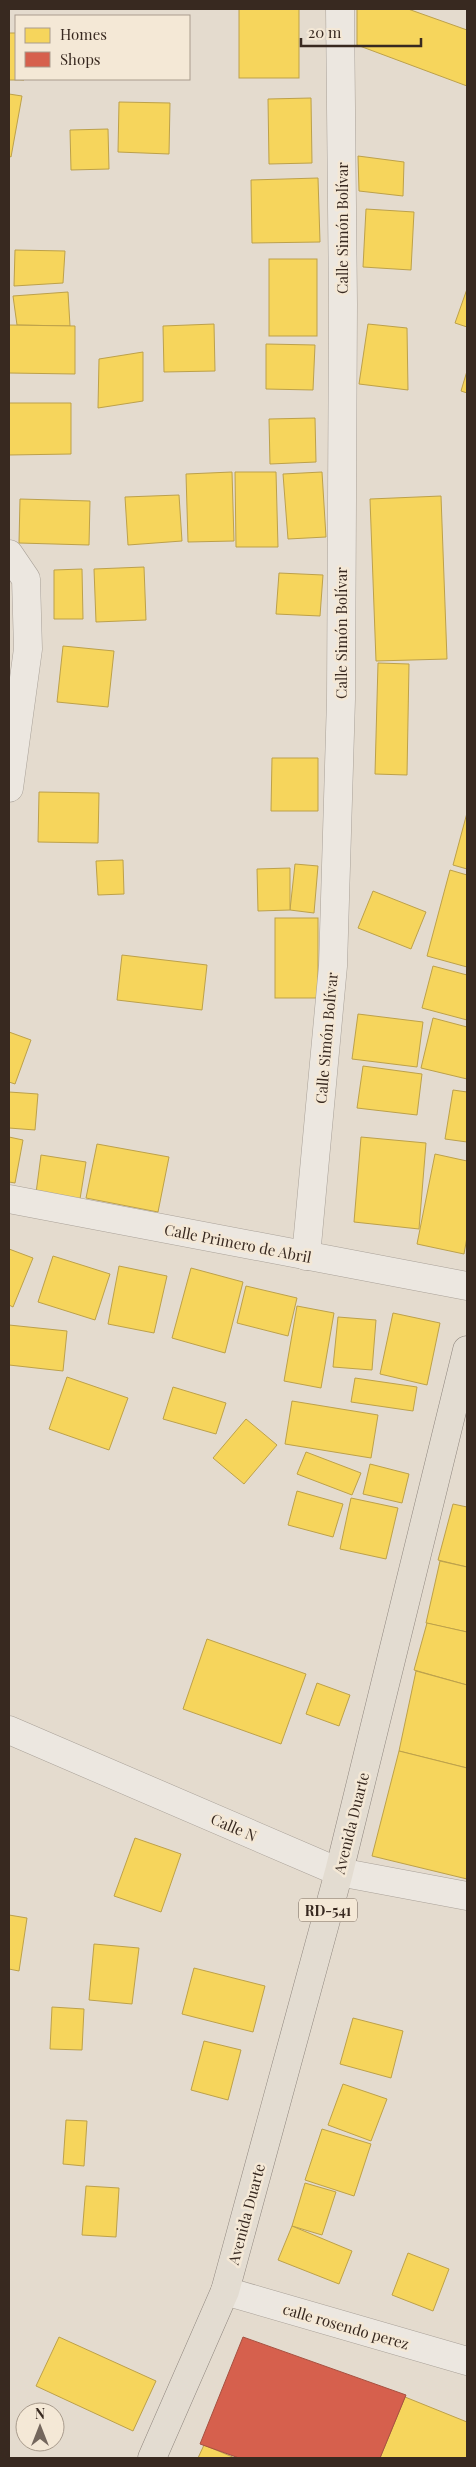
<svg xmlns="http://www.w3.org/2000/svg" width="476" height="2467" font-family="'Playfair Display',serif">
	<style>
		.homes { fill: #f6d55c; stroke: #bda14a }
		.shops { fill: #d6604d; stroke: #a75040 }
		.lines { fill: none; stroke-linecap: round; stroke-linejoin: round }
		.minor-casing { stroke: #a9a198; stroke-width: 29 }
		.primary-casing { stroke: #8f867e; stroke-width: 29 }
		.minor { stroke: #ece7e0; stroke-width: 28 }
		.primary { stroke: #e3dcd1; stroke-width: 28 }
		.labels { text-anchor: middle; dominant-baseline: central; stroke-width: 5; stroke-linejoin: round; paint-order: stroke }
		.shield { fill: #f4e8d6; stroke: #706257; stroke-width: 1 }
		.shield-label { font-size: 14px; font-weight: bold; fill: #382920 }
		.street-label { font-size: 15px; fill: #382920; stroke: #f4e8d6 }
	</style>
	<rect width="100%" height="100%" fill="#e4dbce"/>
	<!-- homes -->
	<g class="homes">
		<rect x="239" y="9" width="60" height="69"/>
		<polygon points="357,9 408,9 467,30 467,86 357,45"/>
		<polygon points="9,33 16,33 16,79 24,80 9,80"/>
		<polygon points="9,94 22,96 11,157 9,156"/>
		<polygon points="311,98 312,163 269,164 268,99"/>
		<polygon points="119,102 170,103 169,154 118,152"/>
		<polygon points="108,129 109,169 71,170 70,130"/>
		<polygon points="358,156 404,162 403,196 359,191"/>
		<polygon points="318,178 320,242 252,243 251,180"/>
		<polygon points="366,209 414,212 411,270 363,267"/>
		<polygon points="15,250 65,251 63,283 14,286"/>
		<rect x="269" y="259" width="48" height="77"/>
		<polygon points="467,289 467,327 455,323"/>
		<polygon points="68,292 70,326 17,325 13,296"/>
		<polygon points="214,324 215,371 164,372 163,326"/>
		<polygon points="368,324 407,328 408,390 359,384"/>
		<polygon points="9,325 75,326 75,374 9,373"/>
		<polygon points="266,344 315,345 313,390 266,389"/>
		<polygon points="143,352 143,401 98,408 99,359"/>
		<polygon points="467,371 467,393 461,391"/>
		<polygon points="9,403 71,403 71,454 9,455"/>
		<polygon points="315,418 316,462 270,464 269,419"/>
		<polygon points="232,472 234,541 188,542 186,474"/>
		<polygon points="235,472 276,472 278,547 236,547"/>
		<polygon points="322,472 326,537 288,539 283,474"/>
		<polygon points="179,495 182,541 128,545 125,497"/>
		<polygon points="441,496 447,659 376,661 370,499"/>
		<polygon points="20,499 90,501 89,545 19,543"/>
		<polygon points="144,567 146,620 96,622 94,569"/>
		<polygon points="82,569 83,619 54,619 54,570"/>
		<polygon points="279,573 323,575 320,616 276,614"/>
		<polygon points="63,646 114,651 108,707 57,702"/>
		<polygon points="378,663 409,664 407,775 375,774"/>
		<polygon points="272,758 318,758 318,811 271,811"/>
		<polygon points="39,792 99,793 98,843 38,842"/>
		<polygon points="467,813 467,869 453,865"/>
		<polygon points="123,860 124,894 98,895 96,861"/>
		<polygon points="295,864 318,866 314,913 290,910"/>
		<polygon points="290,868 290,910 258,911 257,869"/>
		<polygon points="450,870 467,875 467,967 427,956"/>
		<polygon points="373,891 426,912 411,949 358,928"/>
		<rect x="275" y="918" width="43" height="80"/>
		<polygon points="122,955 207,965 202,1010 117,1000"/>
		<polygon points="433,966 467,975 467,1020 422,1008"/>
		<polygon points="358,1014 423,1022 417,1067 352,1059"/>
		<polygon points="433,1018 467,1027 467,1079 421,1068"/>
		<polygon points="9,1032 31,1040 15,1084 9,1082"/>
		<polygon points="363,1066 422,1074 417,1115 357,1108"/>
		<polygon points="453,1090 467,1092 467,1142 445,1139"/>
		<polygon points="9,1092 38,1094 35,1130 9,1128"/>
		<polygon points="9,1137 23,1140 15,1183 9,1182"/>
		<polygon points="361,1137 426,1143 419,1229 354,1222"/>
		<polygon points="97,1144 169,1157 158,1212 86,1198"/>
		<polygon points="435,1154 467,1161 467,1237 464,1254 417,1244"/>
		<polygon points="41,1155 86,1162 80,1199 36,1193"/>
		<polygon points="9,1249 33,1258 13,1307 9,1305"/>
		<polygon points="53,1256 110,1274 95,1320 38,1302"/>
		<polygon points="119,1266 167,1276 154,1333 108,1324"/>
		<polygon points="191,1268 243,1282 225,1353 172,1338"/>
		<polygon points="246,1286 297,1298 288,1336 237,1323"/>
		<polygon points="297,1306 334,1313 321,1388 284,1381"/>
		<polygon points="393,1313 440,1323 427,1385 380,1374"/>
		<polygon points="338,1317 376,1320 372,1370 333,1367"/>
		<polygon points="9,1325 67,1331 63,1371 9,1365"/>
		<polygon points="67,1377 128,1398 109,1450 49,1429"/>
		<polygon points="355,1378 417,1387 413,1411 351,1402"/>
		<polygon points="173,1387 226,1403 216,1434 163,1419"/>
		<polygon points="292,1401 378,1415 371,1458 285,1444"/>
		<polygon points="246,1419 277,1445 244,1484 213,1458"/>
		<polygon points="306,1452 361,1473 352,1495 297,1474"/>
		<polygon points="370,1464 409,1474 402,1503 363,1494"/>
		<polygon points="297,1491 343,1504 333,1537 288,1525"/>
		<polygon points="351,1498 398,1508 386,1559 340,1549"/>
		<polygon points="453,1504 467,1507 467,1567 438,1560"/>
		<polygon points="440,1561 467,1567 467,1632 426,1623"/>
		<polygon points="427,1623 467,1632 467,1685 414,1670"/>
		<polygon points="207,1639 306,1674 281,1744 183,1709"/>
		<polygon points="416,1671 467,1685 467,1768 399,1751"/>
		<polygon points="317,1683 350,1695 339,1726 306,1714"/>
		<polygon points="399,1751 467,1768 467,1879 372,1856"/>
		<polygon points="135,1838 181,1854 161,1912 114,1896"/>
		<polygon points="9,1915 27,1918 19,1971 9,1969"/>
		<polygon points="94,1944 139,1948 132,2004 89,2000"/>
		<polygon points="194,1968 265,1986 253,2032 182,2014"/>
		<polygon points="52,2007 84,2009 82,2050 50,2049"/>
		<polygon points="353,2018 403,2031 391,2078 340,2064"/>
		<polygon points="204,2041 241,2050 228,2100 191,2090"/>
		<polygon points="343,2084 387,2099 371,2141 328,2125"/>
		<polygon points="66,2120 87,2121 84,2166 63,2164"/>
		<polygon points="322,2129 371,2144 354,2196 305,2180"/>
		<polygon points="305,2183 336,2192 322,2235 292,2226"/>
		<polygon points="86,2186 119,2188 116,2237 82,2235"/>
		<polygon points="292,2226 352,2251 339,2284 278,2260"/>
		<polygon points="408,2253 449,2269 433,2311 392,2295"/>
		<polygon points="59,2337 156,2381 133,2431 36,2386"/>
		<polygon points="405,2397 467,2422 467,2458 380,2458"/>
		<polygon points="204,2445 235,2458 198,2458"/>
	</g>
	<!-- shops -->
	<polygon class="shops" points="243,2337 406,2395 380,2458 239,2458 200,2444"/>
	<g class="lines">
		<!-- minor casing -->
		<g class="minor-casing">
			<g id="minor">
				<polyline points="9,554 26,579 28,649 9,788"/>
				<polyline points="9,1199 467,1286"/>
				<polyline points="306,1256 333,966 341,699 343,304 340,9"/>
				<polyline points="9,1730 339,1872 467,1896"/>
				<polyline points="225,2291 467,2361"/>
			</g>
		</g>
		<!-- primary casing -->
		<g class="primary-casing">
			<polyline id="primary" points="152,2458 225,2291 339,1872 467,1350"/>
		</g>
		<!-- minor -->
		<use href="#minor" class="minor"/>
		<!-- primary -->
		<use href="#primary" class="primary"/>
	</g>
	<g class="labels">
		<!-- shield labels -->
		<rect class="shield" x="299" y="1898.5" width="58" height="23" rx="4"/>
		<g class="shield-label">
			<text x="328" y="1910">RD-541</text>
		</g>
		<!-- street labels -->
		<g class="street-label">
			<text transform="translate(342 228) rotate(-90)">Calle Simón Bolívar</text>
			<text transform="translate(341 633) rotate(-90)">Calle Simón Bolívar</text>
			<text transform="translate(326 1038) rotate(-85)">Calle Simón Bolívar</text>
			<text transform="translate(238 1243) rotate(11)">Calle Primero de Abril</text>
			<text transform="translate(351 1823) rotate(-76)">Avenida Duarte</text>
			<text transform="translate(234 1827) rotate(23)">Calle N</text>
			<text transform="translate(246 2214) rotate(-75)">Avenida Duarte</text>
			<text transform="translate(346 2326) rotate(16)">calle rosendo perez</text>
		</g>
	</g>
	<!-- border -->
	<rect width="476" height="2467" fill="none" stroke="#382920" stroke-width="20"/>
	<!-- legend -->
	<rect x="15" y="15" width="175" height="65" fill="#f4e8d6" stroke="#a99c8d"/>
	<rect x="25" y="28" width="25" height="15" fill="#f6d55c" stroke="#a99c8d"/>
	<text x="60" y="40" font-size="15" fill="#382920">Homes</text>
	<rect x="25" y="52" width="25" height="15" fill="#d6604d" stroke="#a99c8d"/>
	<text x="60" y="65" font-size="15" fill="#382920">Shops</text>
	<!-- north arrow -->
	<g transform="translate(40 2427)"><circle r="24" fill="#f4e8d6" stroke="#a99c8d"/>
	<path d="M0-4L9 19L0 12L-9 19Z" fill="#74675d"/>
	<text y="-8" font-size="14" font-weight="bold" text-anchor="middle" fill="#382920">N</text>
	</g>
	<!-- scale -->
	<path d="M301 38v8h120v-8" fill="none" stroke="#382920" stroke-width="2.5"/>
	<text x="308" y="38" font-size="15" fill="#382920" stroke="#f4e8d6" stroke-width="4" paint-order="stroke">20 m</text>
</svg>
